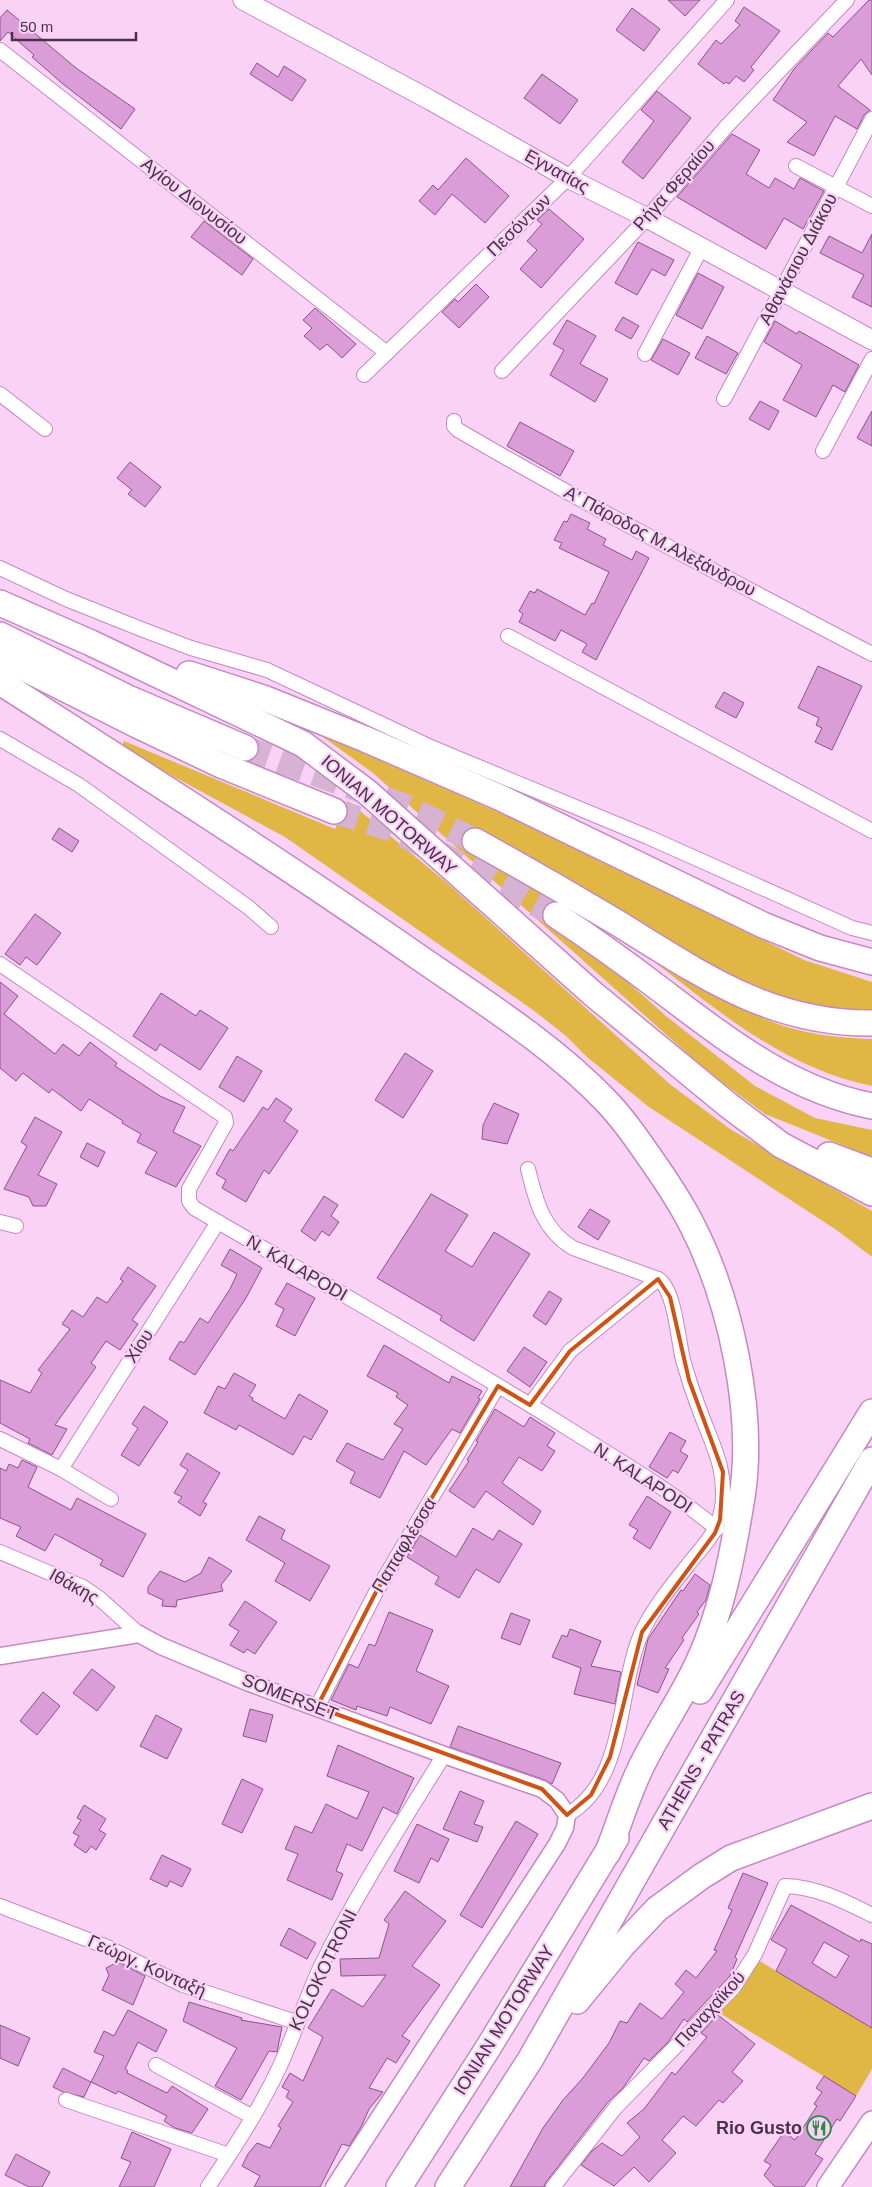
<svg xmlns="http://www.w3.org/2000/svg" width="872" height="2187" font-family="Arial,sans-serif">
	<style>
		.green { fill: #e0b645 }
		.building { fill: #db9dd8; stroke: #8b5389; fill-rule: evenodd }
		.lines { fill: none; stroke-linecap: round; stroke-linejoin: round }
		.motorway-tunnel { stroke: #d6b2d3; stroke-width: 25; stroke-dasharray: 25 12; stroke-linecap: butt }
		.minor-casing { stroke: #c589c2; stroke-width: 16 }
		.tertiary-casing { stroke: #c589c2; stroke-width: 19 }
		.secondary-casing { stroke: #c589c2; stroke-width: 21 }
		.primary-casing { stroke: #c589c2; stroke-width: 24 }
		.motorway-casing { stroke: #c589c2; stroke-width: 28 }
		.minor { stroke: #fff; stroke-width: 14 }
		.tertiary { stroke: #fff; stroke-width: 16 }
		.secondary { stroke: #fff; stroke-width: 19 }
		.primary { stroke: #fff; stroke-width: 21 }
		.motorway { stroke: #fff; stroke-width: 25 }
		.marked { fill: none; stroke: #d05315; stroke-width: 4; stroke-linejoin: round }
		.labels { text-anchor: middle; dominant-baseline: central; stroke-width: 4.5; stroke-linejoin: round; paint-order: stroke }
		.street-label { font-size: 18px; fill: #4a3149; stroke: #f9d2f6 }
		.poi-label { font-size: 18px; font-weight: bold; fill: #4a3149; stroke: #f9d2f6; text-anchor: end }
	</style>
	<rect width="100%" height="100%" fill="#f9d2f6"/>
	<!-- green -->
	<g class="green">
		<polygon points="294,716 393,766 510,817 804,960 872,982 872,1013 859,1014 780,1001 560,898 548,917 621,976 666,1016 755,1086 815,1118 872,1130 872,1157 765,1114 707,1071 373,773"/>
		<polygon points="124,741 335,829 348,801 447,883 671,1085 730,1129 872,1211 872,1257 838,1231 649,1107 587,1057 565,1035 533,1010 285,837 156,767 122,745"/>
		<path d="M634,946C681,973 728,1005 778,1024C808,1035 841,1038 872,1039V1086C781,1068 707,1002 634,946Z"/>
		<polygon points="758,1960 872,2028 872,2069 856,2096 718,2012"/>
	</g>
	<!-- building -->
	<g class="building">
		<polygon points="668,0 700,0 685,16"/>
		<polygon points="869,0 872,0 872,75 861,59 838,86 870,110 864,115 857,129 835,116 814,156 787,142 807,122 773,100 794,69 828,33 833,37"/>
		<polygon points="744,7 780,31 751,67 754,70 744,82 736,76 729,84 726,82 724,84 698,64 716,40 721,44 740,25 735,21"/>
		<polygon points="632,8 660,29 644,51 616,30"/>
		<polygon points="7,10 76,68 135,109 121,129 63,84 32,57 34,55 8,32 0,41 0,18"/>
		<polygon points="257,63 278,77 284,66 306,80 292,101 250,74"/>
		<polygon points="542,74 578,100 560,124 524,98"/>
		<polygon points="657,91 691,118 643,179 622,162 654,121 641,110"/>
		<polygon points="732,134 760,150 746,174 769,188 775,178 794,189 800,178 824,191 803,229 784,218 766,249 677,197"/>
		<polygon points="466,158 509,196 485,223 452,194 435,215 419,201 433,185 438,190"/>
		<polygon points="549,209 584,239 541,288 520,269 537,250 527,241 542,224 537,220"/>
		<polygon points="204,221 253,259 242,275 191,237"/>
		<polygon points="872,234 872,307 852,297 864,275 820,253 829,236 862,253"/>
		<polygon points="638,242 674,260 665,276 652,269 637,295 615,283"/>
		<polygon points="698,273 724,287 702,329 676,315"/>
		<polygon points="476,284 489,297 459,328 442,312 455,299 458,302"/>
		<polygon points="315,308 356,344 342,358 327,344 320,350 304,336 312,328 303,320"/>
		<polygon points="623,317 639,326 631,339 615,330"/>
		<polygon points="567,320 596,336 580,364 608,379 595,402 550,375 564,350 553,344"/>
		<polygon points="775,321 797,334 799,331 859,365 845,392 833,385 816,417 783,400 802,365 764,342"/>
		<polygon points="707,336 738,353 726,374 695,358"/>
		<polygon points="663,339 690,353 678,375 651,360"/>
		<polygon points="760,401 779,411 769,430 749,419"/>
		<polygon points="872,411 872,446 857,438"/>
		<polygon points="520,422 574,451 560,476 507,446"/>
		<polygon points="130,462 161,487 145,507 128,494 132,490 117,478"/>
		<polygon points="571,514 590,523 587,529 606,539 603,545 632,560 636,551 649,558 596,660 582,652 587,644 561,630 555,641 519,622 523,614 519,611 530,591 535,593 537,589 585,615 592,603 594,604 609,572 559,548 562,543 554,540 564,521 567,522"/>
		<polygon points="818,666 862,686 832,750 815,742 822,728 816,725 819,718 798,708"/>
		<polygon points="724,692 744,703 736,718 715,707"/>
		<polygon points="59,828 79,841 72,852 52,839"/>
		<polygon points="35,914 61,933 37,965 26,957 20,965 5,954"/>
		<polygon points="0,982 18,996 4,1014 55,1054 63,1044 79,1056 90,1042 117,1063 115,1066 160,1096 185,1107 173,1132 201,1146 176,1187 145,1173 157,1152 137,1142 141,1134 122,1123 123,1121 89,1099 81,1111 52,1089 49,1093 23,1073 16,1081 0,1068"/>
		<polygon points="161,993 196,1016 200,1010 228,1028 200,1070 160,1044 156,1051 133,1036"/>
		<polygon points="405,1053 433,1071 403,1118 375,1100"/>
		<polygon points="237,1056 262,1071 244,1102 219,1087"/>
		<polygon points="276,1098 292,1109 284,1121 298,1131 269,1174 264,1170 246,1202 222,1188 226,1180 216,1174 230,1149 233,1151 263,1107 268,1110"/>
		<polygon points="494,1103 519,1114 507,1144 482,1139 483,1125"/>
		<polygon points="35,1117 62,1132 38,1175 57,1184 46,1206 33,1206 29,1197 4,1189 27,1146 21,1142"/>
		<polygon points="87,1143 105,1152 98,1167 80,1157"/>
		<polygon points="431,1194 468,1215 445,1251 472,1267 494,1232 530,1254 474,1341 440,1320 442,1316 377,1278"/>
		<polygon points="324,1196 338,1205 331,1216 339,1222 329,1236 322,1231 315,1241 301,1231"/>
		<polygon points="590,1209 610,1221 598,1240 578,1227"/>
		<polygon points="230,1249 262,1268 246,1298 195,1375 169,1359 180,1341 184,1343 200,1318 208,1323 230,1289 237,1274 221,1265"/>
		<polygon points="128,1267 156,1286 132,1320 138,1324 120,1350 106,1341 91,1363 96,1367 55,1425 67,1429 52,1455 28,1443 30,1439 0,1423 0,1380 30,1393 42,1373 38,1370 70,1329 62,1324 72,1310 83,1317 97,1297 107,1303 123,1281 120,1279"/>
		<polygon points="287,1283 315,1298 295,1336 276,1326 284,1309 275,1304"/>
		<polygon points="549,1291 562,1299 546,1325 533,1316"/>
		<polygon points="384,1345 449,1383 452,1376 482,1391 478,1398 480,1399 460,1433 452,1429 426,1465 404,1451 380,1498 350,1483 355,1472 336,1461 347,1443 383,1460 403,1429 394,1424 408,1405 396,1397 398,1393 367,1376"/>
		<polygon points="524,1347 547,1362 530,1387 507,1371"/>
		<polygon points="234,1373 256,1385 249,1396 253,1398 252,1400 285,1419 299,1394 328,1411 311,1440 304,1436 293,1455 239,1425 236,1430 204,1413 218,1386 225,1389"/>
		<polygon points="144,1406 168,1422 139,1466 121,1455 138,1428 132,1424"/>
		<polygon points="495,1409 524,1427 530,1417 555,1433 547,1446 555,1451 542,1471 519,1457 502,1483 541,1511 533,1525 486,1491 474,1508 449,1491 469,1461 467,1460 478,1442 476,1441"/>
		<polygon points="670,1432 686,1441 680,1451 688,1456 678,1473 673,1470 667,1478 649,1467"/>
		<polygon points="187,1453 220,1473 203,1502 207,1504 200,1516 178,1502 182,1497 174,1493 188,1470 180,1465"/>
		<polygon points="22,1460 37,1467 28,1487 71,1510 77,1498 146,1534 123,1577 100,1565 103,1560 55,1534 45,1551 16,1536 21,1527 0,1518 0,1468 6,1471 9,1464 18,1468"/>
		<polygon points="647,1496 671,1512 650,1549 633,1538 638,1530 629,1525"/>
		<polygon points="259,1516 285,1530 281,1539 330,1566 310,1601 275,1581 285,1563 246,1540"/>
		<polygon points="473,1528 493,1540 499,1530 522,1544 499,1583 476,1569 459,1598 435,1584 439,1577 407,1557 420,1535 456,1557"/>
		<polygon points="209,1557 232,1571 221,1585 223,1591 177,1600 176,1607 162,1606 163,1600 148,1593 148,1587 160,1571 185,1582 201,1573"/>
		<polygon points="695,1574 710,1585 706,1600 697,1612 699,1614 682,1638 684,1640 665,1668 669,1669 658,1693 637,1685 648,1639 681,1590 683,1591"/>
		<polygon points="245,1601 277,1622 255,1654 247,1649 244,1653 230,1645 239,1631 229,1625"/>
		<polygon points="389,1612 433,1630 416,1671 449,1686 431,1724 390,1707 387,1716 357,1706 356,1710 331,1700 349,1664 358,1668 369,1644 375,1646"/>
		<polygon points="511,1613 530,1620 520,1645 501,1638"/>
		<polygon points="570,1629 601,1641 591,1666 621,1672 615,1704 574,1694 581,1668 552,1657 562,1635 567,1637"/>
		<polygon points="92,1669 115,1687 97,1711 73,1693"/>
		<polygon points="43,1692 60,1706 37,1735 20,1721"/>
		<polygon points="250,1709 273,1715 266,1742 243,1736"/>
		<polygon points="156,1715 182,1729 167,1759 140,1746"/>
		<polygon points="458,1726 561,1763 552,1784 545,1780 450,1747"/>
		<polygon points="338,1745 414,1778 397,1814 383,1807 362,1851 347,1844 336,1871 343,1874 332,1900 287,1880 298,1854 285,1849 295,1826 312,1833 326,1804 357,1819 369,1792 327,1776"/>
		<polygon points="242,1779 263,1789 242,1833 222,1824"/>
		<polygon points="460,1791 484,1801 474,1824 483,1827 477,1842 443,1829"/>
		<polygon points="84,1805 106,1819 99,1830 106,1834 96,1850 91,1846 86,1853 74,1845 79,1836 73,1833 81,1820 77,1818"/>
		<polygon points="516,1821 538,1834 482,1928 460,1915"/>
		<polygon points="417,1824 449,1839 438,1862 431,1858 419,1883 394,1871"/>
		<polygon points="162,1855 191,1869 182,1887 170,1881 167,1887 150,1879"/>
		<polygon points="743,1873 768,1883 735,1957 737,1959 730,1976 687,2022 684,2019 668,2042 649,2061 644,2058 623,2088 608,2102 546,2182 544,2187 510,2187 543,2128 563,2100 583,2078 609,2043 620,2021 627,2023 640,2003 662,2019 684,1992 675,1984 686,1970 696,1978 717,1951 714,1950 732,1910 728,1908"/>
		<polygon points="405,1891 446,1921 412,1966 440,1985 402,2036 410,2041 396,2063 387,2058 369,2088 383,2092 369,2109 361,2127 349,2146 342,2144 320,2187 254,2187 260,2176 242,2166 248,2154 257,2143 270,2148 281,2128 278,2126 293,2102 286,2097 289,2091 282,2087 290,2073 303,2081 323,2037 308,2028 318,2012 332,1989 363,2007 386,1975 341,1976 340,1959 379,1958 389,1924 384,1920"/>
		<path d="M791,1905L860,1942L861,1939L872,1944V2028L776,1971L787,1949L771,1940ZM824,1942L849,1956L836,1978L812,1963Z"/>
		<polygon points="289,1928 316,1943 307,1959 280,1945"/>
		<polygon points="118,1962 145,1976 133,2005 102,1990 109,1975 106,1968"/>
		<polygon points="189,2002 242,2018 241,2020 282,2027 277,2052 269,2051 241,2100 215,2086 237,2048 183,2021"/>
		<polygon points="128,2010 167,2030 156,2052 138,2042 125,2069 128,2071 127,2073 167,2093 172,2086 208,2109 192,2133 175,2128 164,2121 167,2116 118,2091 116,2094 91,2082 104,2056 94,2052 104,2031 114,2036"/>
		<polygon points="718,2015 755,2044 732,2072 743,2081 723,2103 719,2100 696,2126 683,2116 662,2140 676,2153 649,2182 634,2167 614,2186 581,2165 592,2151 602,2143 622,2156 640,2137 627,2123 644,2109 672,2072 675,2075 707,2037 701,2033"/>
		<polygon points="0,2025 30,2038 18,2066 0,2058"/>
		<polygon points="63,2068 91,2082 84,2097 63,2092 53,2087"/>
		<polygon points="824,2076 856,2096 840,2121 837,2119 815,2154 823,2159 804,2187 775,2187 764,2175 771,2165 764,2161 784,2132 795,2140 817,2106 814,2104 822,2092 816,2088"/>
		<polygon points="132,2132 171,2149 154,2187 119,2187 131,2162 121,2158"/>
		<polygon points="16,2154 50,2172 42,2187 29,2187 5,2175"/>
	</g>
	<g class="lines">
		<!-- motorway-tunnel -->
		<g class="motorway-tunnel">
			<polyline points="245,748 404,806 475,841"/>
			<polyline points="334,811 392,829 480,874 556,915"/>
		</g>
		<!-- minor casing -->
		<g class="minor-casing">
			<g id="minor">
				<polyline points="0,50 387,353"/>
				<polyline points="796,166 872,206"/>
				<polyline points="645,354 702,247"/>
				<polyline points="502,371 647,218 726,127 847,0"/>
				<polyline points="364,375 568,178 727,0"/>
				<polyline points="0,394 45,429"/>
				<polyline points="724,399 872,119"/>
				<path d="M454,421V426L458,430C593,509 733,581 872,654"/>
				<polyline points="823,451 872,359"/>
				<polyline points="0,568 66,599 141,629 191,648 267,670 433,748 648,837 852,928 872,933"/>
				<polyline points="508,636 872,831"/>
				<polyline points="0,739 79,785 248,907 271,927"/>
				<path d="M0,964L225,1117L226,1123L189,1189V1201L194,1208C314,1278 435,1346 553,1419C608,1454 667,1487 717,1529"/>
				<path d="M528,1169C536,1202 543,1230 573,1248L658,1279C675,1289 678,1340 683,1360C688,1378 694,1396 701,1414C714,1448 727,1471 722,1508C718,1533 702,1547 688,1565C671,1586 652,1610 641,1634C617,1690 627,1781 567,1815"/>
				<polyline points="0,1222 16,1226"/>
				<polyline points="530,1405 570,1351 658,1279"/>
				<polyline points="0,1439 61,1469 111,1499"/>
				<polyline points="61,1469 218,1222"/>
				<polyline points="0,1552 83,1587 99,1598 139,1634"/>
				<polyline points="317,1707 376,1592 498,1386"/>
				<polyline points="0,1906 107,1947 183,1985 296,2022"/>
				<polyline points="156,2065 253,2117"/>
				<polyline points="66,2100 229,2155"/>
				<path d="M208,2187C234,2148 260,2109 280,2066C294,2035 305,2001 320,1968C356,1894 401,1825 444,1755"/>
				<path d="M553,2187L616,2107L734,1987L755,1954L785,1886C817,1887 844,1901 872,1915"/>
			</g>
		</g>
		<!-- tertiary casing -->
		<g class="tertiary-casing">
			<polyline id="tertiary" points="0,1656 139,1634 161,1646 247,1682 444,1755 542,1789 557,1800 567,1815 565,1828 557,1844 334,2187"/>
		</g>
		<!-- secondary casing -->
		<g class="secondary-casing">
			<polyline id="secondary" points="243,0 430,100 568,178 647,218 872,340"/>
		</g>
		<!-- primary casing -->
		<g class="primary-casing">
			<polyline id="primary" points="828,2187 872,2122"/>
		</g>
		<!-- motorway casing -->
		<g class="motorway-casing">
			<g id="motorway">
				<polyline points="0,603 91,643 303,744 367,792 592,993 728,1105 781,1145 872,1193"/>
				<polyline points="0,635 128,698 245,748"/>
				<polyline points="0,656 137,725 221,765 334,811"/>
				<polyline points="189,674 266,699 365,739 501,798 763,925 820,948 872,962"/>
				<path d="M0,682C140,772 281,861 417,956C482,1001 553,1045 608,1103C622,1118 635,1136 646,1152C663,1176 679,1199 692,1225C731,1301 755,1413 742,1497C733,1553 722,1612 698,1663C682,1698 659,1730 642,1765C628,1793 619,1824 608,1852"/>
				<path d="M475,841C522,867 569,894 616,922C699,973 769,1024 872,1023"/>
				<path d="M556,915C592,939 627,964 661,990C726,1039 790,1090 872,1106"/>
				<polyline points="829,1155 872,1171"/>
				<polyline points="700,1691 872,1412"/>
				<polyline points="577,2001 622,1946 657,1909 702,1876 731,1858 872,1806"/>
				<polyline points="399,2187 488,2048 616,1838"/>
				<polyline points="448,2187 530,2060 872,1460"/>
			</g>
		</g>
		<!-- minor -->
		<use href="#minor" class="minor"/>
		<!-- tertiary -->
		<use href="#tertiary" class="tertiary"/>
		<!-- secondary -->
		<use href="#secondary" class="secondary"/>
		<!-- primary -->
		<use href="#primary" class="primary"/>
		<!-- motorway -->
		<use href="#motorway" class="motorway"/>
	</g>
	<!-- marked area -->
	<path class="marked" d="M658,1279L670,1297L689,1380L723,1472L720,1520L715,1533L642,1632L610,1757L591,1795L567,1815L542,1789L317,1707L376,1592L498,1386L530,1405L570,1351Z"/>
	<!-- icons -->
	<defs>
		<g id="restaurant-ring" transform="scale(1.25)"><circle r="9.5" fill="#f9d2f6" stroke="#278c41" stroke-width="1.5"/><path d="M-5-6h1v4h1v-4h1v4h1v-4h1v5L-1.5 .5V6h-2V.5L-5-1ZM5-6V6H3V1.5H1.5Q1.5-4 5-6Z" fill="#278c41"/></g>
	</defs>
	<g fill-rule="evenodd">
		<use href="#restaurant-ring" x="819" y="2128"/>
	</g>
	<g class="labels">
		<!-- street labels -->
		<g class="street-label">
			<text transform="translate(557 171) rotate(29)">Εγνατίας</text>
			<text transform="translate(674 185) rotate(-49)">Ρήγα Φεραίου</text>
			<text transform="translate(194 201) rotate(38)">Αγίου Διονυσίου</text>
			<text transform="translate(519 225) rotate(-44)">Πεσόντων</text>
			<text transform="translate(798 259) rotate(-62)">Αθανάσιου Διάκου</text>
			<text transform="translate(660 541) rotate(28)">Α' Πάροδος Μ.Αλεξάνδρου</text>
			<text transform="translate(389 815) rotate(41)">IONIAN MOTORWAY</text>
			<text transform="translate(297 1268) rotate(30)">N. KALAPODI</text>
			<text transform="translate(139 1346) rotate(-57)">Χίου</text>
			<text transform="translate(643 1478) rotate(33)">N. KALAPODI</text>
			<text transform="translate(404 1545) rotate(-59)">Παπαφλέσσα</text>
			<text transform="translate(74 1586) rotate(29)">Ιθάκης</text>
			<text transform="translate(290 1697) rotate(21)">SOMERSET</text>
			<text transform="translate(701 1760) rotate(-60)">ATHENS - PATRAS</text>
			<text transform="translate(147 1966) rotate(24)">Γεώργ. Κονταξή</text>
			<text transform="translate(323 1970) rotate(-64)">KOLOKOTRONI</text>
			<text transform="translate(710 2009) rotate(-48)">Παναχαϊκού</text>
			<text transform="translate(504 2020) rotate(-58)">IONIAN MOTORWAY</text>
		</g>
		<!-- poi labels -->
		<g class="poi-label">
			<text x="802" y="2128">Rio Gusto</text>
		</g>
	</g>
	<!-- scale -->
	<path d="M12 32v8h124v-8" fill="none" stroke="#4a3149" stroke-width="2.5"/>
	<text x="20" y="32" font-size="15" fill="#4a3149" stroke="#f9d2f6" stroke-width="4" paint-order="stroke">50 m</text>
</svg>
